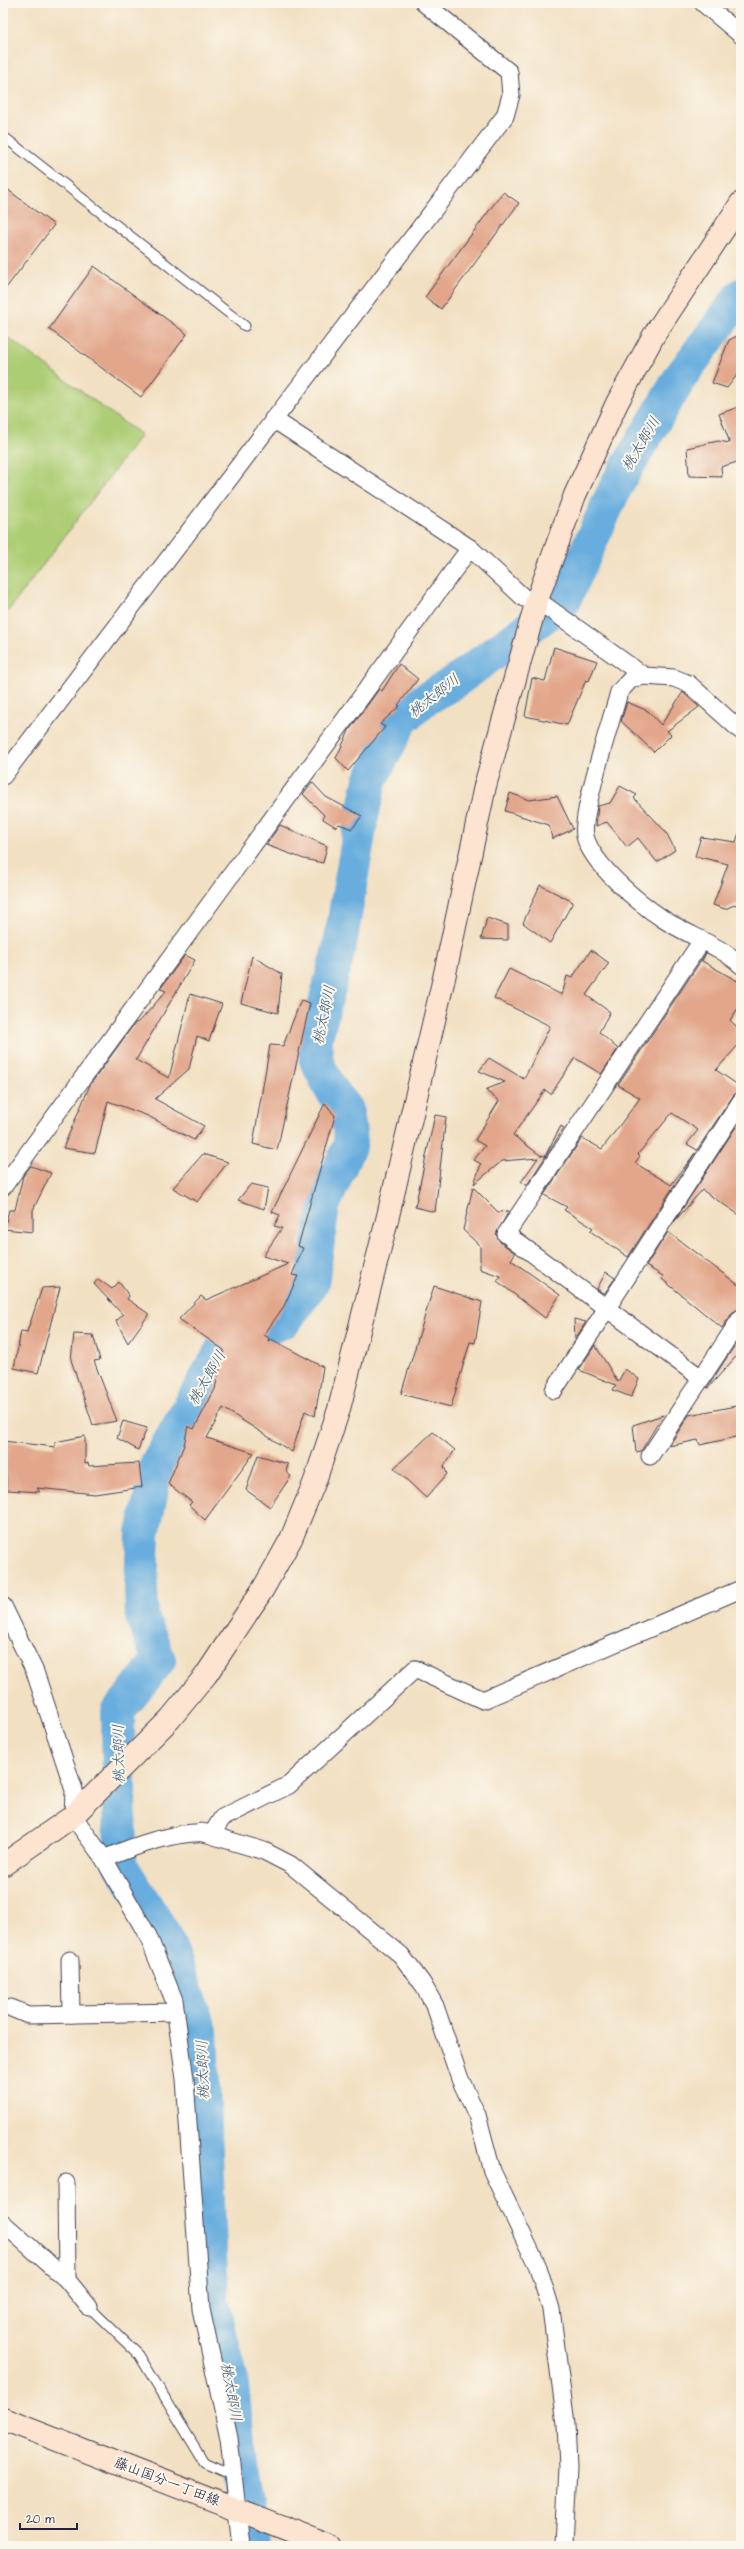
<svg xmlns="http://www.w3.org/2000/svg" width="744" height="2549" font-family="'Architects Daughter','Klee One',sans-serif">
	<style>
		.garden { fill: #adcd74; stroke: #687858 }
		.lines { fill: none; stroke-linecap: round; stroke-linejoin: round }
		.river { stroke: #67adde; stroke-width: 34 }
		.building { fill: #e2a68a }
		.lane-casing { stroke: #413e4f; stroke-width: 11 }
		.street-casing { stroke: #413e4f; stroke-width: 19 }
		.secondary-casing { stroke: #413e4f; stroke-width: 24 }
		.lane { stroke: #fff; stroke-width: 9 }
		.street { stroke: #fff; stroke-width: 17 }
		.secondary { stroke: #fde4d1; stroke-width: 22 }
		.labels { text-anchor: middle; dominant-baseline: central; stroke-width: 4; stroke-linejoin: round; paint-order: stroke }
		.street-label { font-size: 14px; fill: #22223b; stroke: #fbf7ec }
		.water-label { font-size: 15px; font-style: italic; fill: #3e5a7c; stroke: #fbf7ec }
	</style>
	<rect width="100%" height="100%" fill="#fbf7ec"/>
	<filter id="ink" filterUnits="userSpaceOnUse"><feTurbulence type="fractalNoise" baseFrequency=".025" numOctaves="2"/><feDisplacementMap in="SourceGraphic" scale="8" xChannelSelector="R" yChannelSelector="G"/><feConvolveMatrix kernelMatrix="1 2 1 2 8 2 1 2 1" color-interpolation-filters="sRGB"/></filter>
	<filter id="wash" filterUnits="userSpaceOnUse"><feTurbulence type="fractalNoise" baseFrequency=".012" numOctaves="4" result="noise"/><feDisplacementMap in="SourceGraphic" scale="16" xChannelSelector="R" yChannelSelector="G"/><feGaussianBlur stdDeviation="0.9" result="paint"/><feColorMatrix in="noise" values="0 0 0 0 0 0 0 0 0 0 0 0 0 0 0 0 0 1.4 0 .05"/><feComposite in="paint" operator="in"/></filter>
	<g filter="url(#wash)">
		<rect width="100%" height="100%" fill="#f2e0c3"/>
		<!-- garden -->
		<polygon class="garden" points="3,334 141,435 3,618"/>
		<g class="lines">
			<!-- river -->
			<polyline class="river" points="254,2546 242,2478 231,2377 212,2301 201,2031 166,1937 120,1864 118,1712 159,1660 142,1617 141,1588 143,1534 157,1464 224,1346 285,1321 312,1283 323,1206 351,1142 347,1110 330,1088 316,1060 316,1038 340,944 362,816 370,781 401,721 424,700 453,683 563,603 617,484 681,376 741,295"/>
		</g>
		<g id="blocks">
			<!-- building -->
			<g class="building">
				<polygon points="3,186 54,225 3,292"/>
				<polygon points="503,192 519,203 441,309 425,297"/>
				<polygon points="94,266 187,334 141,397 49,329"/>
				<polygon points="741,334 741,370 727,388 712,383 729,340"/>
				<polygon points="741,406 741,469 737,462 721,467 722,477 689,476 687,448 718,441 730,443 719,414"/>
				<polygon points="554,647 597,661 589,681 586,680 567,725 525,716 532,678 545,681"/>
				<polygon points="399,664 418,679 398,705 400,706 380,724 385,727 348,771 336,758 350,729 379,689 382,691"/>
				<polygon points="683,692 699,707 667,731 671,735 654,752 621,721 627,702 648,711 661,725"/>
				<polygon points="312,782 326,797 362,816 352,829 339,824 336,827 323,819 324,815 303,794"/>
				<polygon points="620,786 637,795 634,798 666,832 675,850 657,862 638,838 627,847 607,822 596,826 598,806 610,803"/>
				<polygon points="510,793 529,800 557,796 573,829 552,839 549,825 505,811"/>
				<polygon points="280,825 327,846 323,863 304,859 266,845"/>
				<polygon points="739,833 741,833 741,902 725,909 713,905 728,864 695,856 701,837 736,842"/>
				<polygon points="540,885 573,902 550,943 523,923"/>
				<polygon points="487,918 508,925 508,940 481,939"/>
				<polygon points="591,950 609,963 586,995 610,1012 599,1032 618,1049 601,1074 575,1058 551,1094 545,1090 513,1135 540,1155 545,1156 561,1126 564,1128 527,1185 521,1182 538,1158 502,1161 474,1184 481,1164 474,1160 485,1146 475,1140 499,1101 485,1090 505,1082 479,1071 489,1058 524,1079 550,1026 494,998 509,969 562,995 567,976 572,978"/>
				<polygon points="706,953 702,961 741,983 741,1004 730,1020 741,1031 741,1042 716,1070 741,1087 741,1091 733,1096 697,1150 687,1144 698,1130 672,1113 638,1154 640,1156 635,1163 671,1185 695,1153 628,1257 590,1231 593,1228 564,1210 567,1207 544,1195 582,1138 602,1149 640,1098 618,1085"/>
				<polygon points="185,955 195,960 136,1060 169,1078 190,994 222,1004 209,1041 197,1036 189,1069 155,1099 204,1126 194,1140 148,1116 108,1101 95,1153 63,1148 90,1085 134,1024 141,1020 166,991 160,989"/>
				<polygon points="252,956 282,974 278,1013 241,1003"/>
				<polygon points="301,1000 310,1003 277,1150 253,1144 270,1045 283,1046"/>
				<polygon points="325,1103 335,1116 298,1246 303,1248 292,1275 298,1276 284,1306 264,1335 269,1338 268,1341 271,1339 323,1367 315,1416 305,1411 292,1452 223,1408 207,1438 254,1453 205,1520 189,1505 192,1502 168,1484 184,1445 188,1426 194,1429 215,1389 224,1350 179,1319 201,1296 206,1300 288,1264 263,1256 282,1228 274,1226 280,1215 272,1212"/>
				<polygon points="435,1115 446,1117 435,1212 415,1207"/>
				<polygon points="741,1119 741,1216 702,1190 674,1222"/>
				<polygon points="203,1154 228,1162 197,1202 173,1188"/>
				<polygon points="31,1166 51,1173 33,1210 33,1232 4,1229 9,1210 15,1210 23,1176"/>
				<polygon points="251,1184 268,1188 264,1209 238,1200"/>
				<polygon points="473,1187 498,1212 509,1211 496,1234 500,1242 515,1253 511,1260 560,1295 545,1318 497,1281 500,1276 480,1269 480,1246 463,1230"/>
				<polygon points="668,1232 741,1287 741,1308 733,1312 722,1328 662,1279 663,1276 646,1266"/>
				<polygon points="606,1272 615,1278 604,1294 597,1289"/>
				<polygon points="98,1279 112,1289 119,1282 129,1296 127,1299 149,1314 128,1343 116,1321 123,1315 94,1284"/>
				<polygon points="434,1286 482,1302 475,1343 470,1342 451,1407 401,1394"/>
				<polygon points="60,1287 38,1373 14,1368 21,1331 27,1332 42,1288"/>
				<polygon points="574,1319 586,1322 575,1339"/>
				<polygon points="74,1334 93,1335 100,1360 94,1361 117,1421 93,1425 71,1360"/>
				<polygon points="741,1336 741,1351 708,1388 707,1388"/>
				<polygon points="595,1345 618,1382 625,1369 639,1379 631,1397 613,1390 616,1385 579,1370"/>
				<polygon points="741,1405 741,1436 700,1445 698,1440 669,1446 689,1415"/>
				<polygon points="663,1415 641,1451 636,1452 633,1425"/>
				<polygon points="123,1421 147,1428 138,1450 117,1438"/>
				<polygon points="433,1432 455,1450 444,1466 447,1474 426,1498 394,1468"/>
				<polygon points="85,1436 85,1464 88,1463 89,1466 139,1463 142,1487 95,1494 37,1488 40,1492 7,1490 3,1441 55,1447 55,1442"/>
				<polygon points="258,1455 288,1464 286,1472 291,1476 270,1507 246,1490"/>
			</g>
		</g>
	</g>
	<g filter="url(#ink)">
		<use href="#blocks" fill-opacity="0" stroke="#413e4f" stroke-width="1"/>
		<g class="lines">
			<!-- lane casing -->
			<g class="lane-casing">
				<g id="lane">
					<polyline points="3,136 245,326"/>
					<polyline points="89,2307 139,2355 204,2462 233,2475"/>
				</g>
			</g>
			<!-- street casing -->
			<g class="street-casing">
				<g id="street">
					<polyline points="703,3 741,35"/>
					<polyline points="273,419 470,548 524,598 537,600 644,676"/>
					<path d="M741,731L689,684L674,678L644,676L631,679L619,692C612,719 580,815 585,836C592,865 639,903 663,919C686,934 722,947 741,965"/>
					<polyline points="3,776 505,116 511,95 509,72 424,3"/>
					<polyline points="3,1187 470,548"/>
					<polyline points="701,1378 506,1234 701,942"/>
					<polyline points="554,1390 741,1101"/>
					<polyline points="650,1456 741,1318"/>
					<polyline points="3,1606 35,1672 74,1790 73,1816 104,1859 148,1936 174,2000 185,2079 201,2309 229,2438 241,2546"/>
					<polyline points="201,1832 264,1851 291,1865 401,1955 422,1983 435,2006 460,2079 477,2115 492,2171 538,2267 551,2309 566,2424 568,2467 564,2546"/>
					<path d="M104,1859C131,1847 183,1828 212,1834L222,1818L289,1785L415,1669L483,1700L741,1589"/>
					<polyline points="70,1960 71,2014"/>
					<polyline points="11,2008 28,2015 176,2012"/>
					<polyline points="66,2183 67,2280"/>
					<polyline points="3,2223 67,2280 89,2307"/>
				</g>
			</g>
			<!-- secondary casing -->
			<g class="secondary-casing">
				<g id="secondary">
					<polyline points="3,1865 73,1816 170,1719 206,1675 263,1589 291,1539 315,1481 339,1409 387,1220 444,978 485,786 537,600 575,495 617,403 654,335 741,203"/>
					<polyline points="3,2419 330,2546"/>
				</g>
			</g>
			<!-- lane -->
			<use href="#lane" class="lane"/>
			<!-- street -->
			<use href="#street" class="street"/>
			<!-- secondary -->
			<use href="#secondary" class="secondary"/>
		</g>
	</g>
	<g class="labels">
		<!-- street labels -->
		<g class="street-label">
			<text transform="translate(167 2482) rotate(21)">藤山国分一丁田線</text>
		</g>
		<!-- water labels -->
		<g class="water-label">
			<text transform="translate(641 444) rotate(-59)">桃太郎川</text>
			<text transform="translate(434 696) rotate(-38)">桃太郎川</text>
			<text transform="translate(324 1015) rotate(-78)">桃太郎川</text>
			<text transform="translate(207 1378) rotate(-60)">桃太郎川</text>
			<text transform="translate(119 1754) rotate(-91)">桃太郎川</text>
			<text transform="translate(203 2070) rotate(-92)">桃太郎川</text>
			<text transform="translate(231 2392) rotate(80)">桃太郎川</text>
		</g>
	</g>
	<!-- margin -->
	<rect width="744" height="2549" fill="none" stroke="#fbf7ec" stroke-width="16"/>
	<!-- scale -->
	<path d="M20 2523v6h57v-6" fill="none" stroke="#22223b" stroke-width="2"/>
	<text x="26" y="2523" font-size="12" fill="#22223b" stroke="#fbf7ec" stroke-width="3" paint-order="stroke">20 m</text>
</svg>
